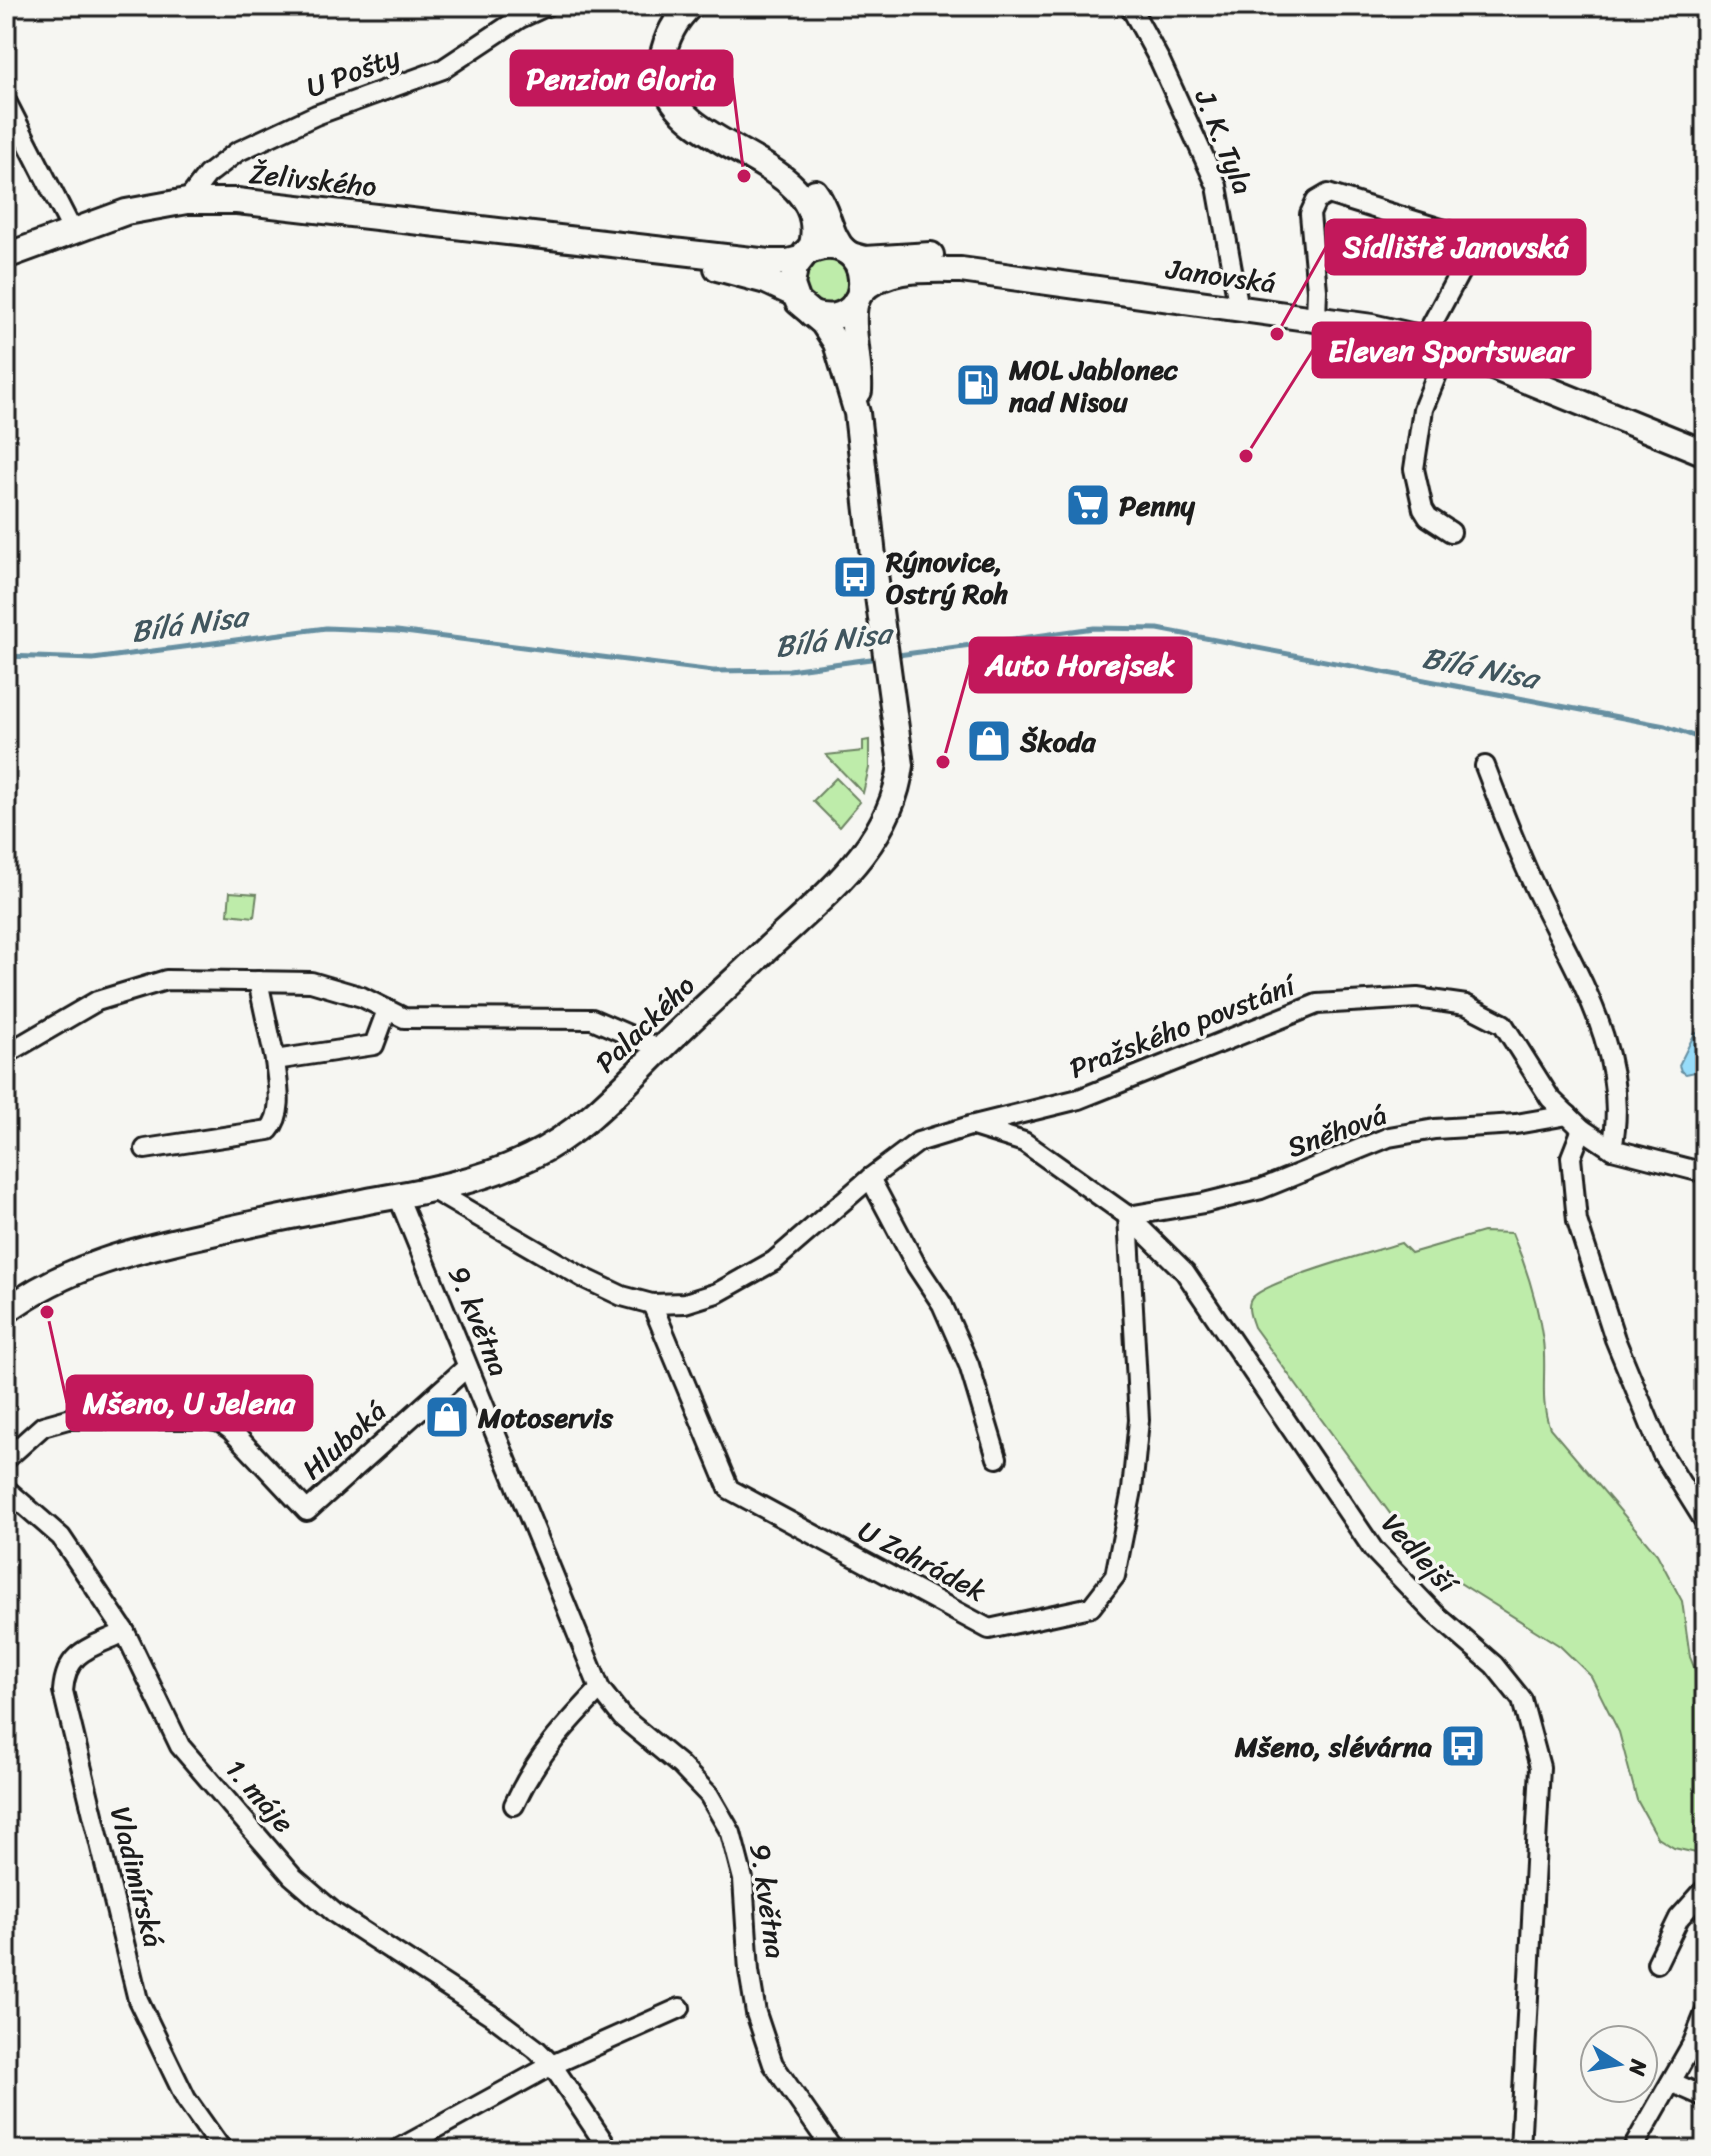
<svg xmlns="http://www.w3.org/2000/svg" width="1711" height="2156" font-family="Sriracha,sans-serif">
	<style>
		.green { fill: #beecaa; stroke: #6d8463; stroke-width: 2 }
		.water { fill: #97dcf9; stroke: #668fa1; stroke-width: 2 }
		.lines { fill: none; stroke-linecap: round; stroke-linejoin: round }
		.stream { stroke: #668fa1; stroke-width: 5 }
		.minor-casing { stroke: #1c1c1c; stroke-width: 24 }
		.tertiary-casing { stroke: #1c1c1c; stroke-width: 30 }
		.minor { stroke: #f6f6f2; stroke-width: 18 }
		.tertiary { stroke: #f6f6f2; stroke-width: 24 }
		.labels { text-anchor: middle; dominant-baseline: central; stroke-width: 7; stroke-linejoin: round; paint-order: stroke }
		.street-label { font-size: 28px; fill: #1c1c1c; stroke: #f6f6f2 }
		.poi-label { font-size: 28px; font-weight: bold; fill: #1c1c1c; stroke: #f6f6f2; text-anchor: start }
		.water-label { font-size: 30px; font-style: italic; fill: #41565e; stroke: #f6f6f2 }
		.leader { fill: none; stroke: #c2185b; stroke-width: 3 }
		.callout-dot { fill: #c2185b; stroke: #f6f6f2; stroke-width: 3 }
		.callout { fill: #c2185b; stroke: #c2185b; stroke-width: 3 }
		.callout-label { font-size: 30px; text-anchor: middle; font-weight: bold; fill: #fff }
	</style>
	<rect width="100%" height="100%" fill="#f6f6f2"/>
	<filter id="ink" filterUnits="userSpaceOnUse"><feTurbulence type="fractalNoise" baseFrequency=".0125" numOctaves="2"/><feDisplacementMap in="SourceGraphic" scale="16" xChannelSelector="R" yChannelSelector="G"/><feConvolveMatrix kernelMatrix="1 2 1 2 8 2 1 2 1" color-interpolation-filters="sRGB"/></filter>
	<g filter="url(#ink)">
		<!-- green -->
		<g class="green">
			<circle cx="827" cy="282" r="22"/>
			<polygon points="869,740 869,768 863,793 826,755 863,751 863,741"/>
			<polygon points="836,778 860,802 839,827 813,801"/>
			<polygon points="230,892 257,894 254,917 228,914"/>
			<path d="M1483,1232L1512,1233C1526,1266 1538,1305 1543,1341C1547,1370 1539,1401 1550,1428L1657,1554L1682,1601L1690,1657L1696,1672L1705,1682V1855L1674,1848L1658,1838L1637,1800L1619,1732L1591,1676L1560,1646L1452,1578L1425,1553L1397,1523L1254,1327C1251,1318 1245,1305 1253,1297C1269,1280 1374,1251 1401,1243L1411,1253Z"/>
		</g>
		<!-- water -->
		<polygon class="water" points="1695,1033 1705,1035 1705,1070 1686,1074 1681,1071 1679,1065"/>
		<g class="lines">
			<!-- stream -->
			<g class="stream">
				<polyline points="6,656 93,659 326,628 397,631 713,671 789,670 878,658"/>
				<polyline points="891,656 1094,628 1158,629 1665,726 1705,740"/>
			</g>
			<!-- minor casing -->
			<g class="minor-casing">
				<g id="minor">
					<polyline points="1130,6 1160,61 1217,186 1239,309"/>
					<polyline points="6,101 72,230"/>
					<polyline points="187,201 207,175 237,152 316,115 443,69 520,18 546,6"/>
					<polyline points="1316,319 1317,290 1310,214 1316,201 1328,194 1477,240 1424,339"/>
					<polyline points="1448,347 1423,409 1414,469 1423,509 1428,517 1451,532"/>
					<path d="M1485,766C1498,800 1511,834 1526,868C1565,958 1633,1045 1612,1149"/>
					<polyline points="258,981 275,1060 374,1045 387,1010"/>
					<polyline points="6,1054 97,1001 166,980 311,982 362,997 404,1018 592,1019 661,1049"/>
					<polyline points="973,1126 1024,1142 1128,1216 1185,1272 1373,1549 1434,1613 1494,1665 1522,1700 1540,1767 1520,2150"/>
					<polyline points="1582,1129 1571,1157 1577,1221 1615,1339 1662,1453 1705,1522"/>
					<path d="M145,1149L269,1130C285,1112 277,1082 275,1060"/>
					<polyline points="870,1178 916,1265 942,1304 969,1365 997,1458"/>
					<polyline points="433,1190 582,1277 622,1296 652,1304 685,1303 717,1293 774,1261 870,1178 918,1142 970,1126 1079,1099 1317,1004 1417,998 1466,1005 1503,1024 1550,1098 1582,1129 1612,1149 1705,1173"/>
					<polyline points="398,1196 600,1689 622,1717 680,1765 709,1795 731,1833 743,1879 749,1971 756,2013 773,2064 833,2150"/>
					<polyline points="652,1304 729,1489 989,1629 1091,1607 1115,1576 1132,1490 1139,1420 1128,1216 1204,1203 1261,1189 1389,1137 1435,1129 1516,1124 1568,1115"/>
					<polyline points="6,1459 43,1426 68,1419 206,1419 220,1422 231,1430 307,1511 467,1367"/>
					<polyline points="6,1489 61,1537 125,1632 180,1746 292,1876 336,1914 491,2015 536,2049 552,2065 609,2150"/>
					<path d="M125,1632C91,1648 66,1650 63,1691L138,2000L186,2099L222,2150"/>
					<path d="M514,1805C537,1755 563,1728 600,1689"/>
					<polyline points="1657,1963 1679,1918 1705,1889"/>
					<polyline points="1671,2082 1705,2097"/>
					<polyline points="397,2150 552,2065 680,2008"/>
					<polyline points="1632,2150 1693,2043 1705,2013"/>
				</g>
			</g>
			<!-- tertiary casing -->
			<g class="tertiary-casing">
				<g id="tertiary">
					<path d="M815,192C829,210 829,236 845,251"/>
					<path d="M805,253C875,219 882,335 812,314"/>
					<polyline points="851,255 865,259 931,255"/>
					<polyline points="6,256 126,212 187,201 237,201 769,262 788,262 800,259"/>
					<polyline points="717,268 766,281 794,294"/>
					<path d="M861,292C885,266 928,270 961,270L1372,327L1424,339L1705,453"/>
					<path d="M856,301C849,324 861,364 859,391"/>
					<path d="M6,1311C66,1266 135,1250 207,1234C262,1221 318,1211 373,1200C426,1191 481,1181 530,1157C583,1132 623,1086 664,1046C697,1013 732,983 766,950C822,897 891,847 901,765L875,574L857,413L836,343L823,323L798,302L792,285L795,267L812,245C831,160 683,153 665,83C662,74 660,68 662,59C666,38 674,21 690,6"/>
				</g>
			</g>
			<!-- minor -->
			<use href="#minor" class="minor"/>
			<!-- tertiary -->
			<use href="#tertiary" class="tertiary"/>
		</g>
	</g>
	<!-- icons -->
	<defs>
		<g id="fuel-square" transform="scale(2.3)"><rect x="-9" y="-9" width="18" height="18" rx="4" fill="#1f6fb2" stroke="#f6f6f2"/><path d="M-5.5-6h7V0h2V4h1.3V-2.5L3-4.5l.8-.8L6-3V5H2.5V1h-1V6h-7ZM-4.2-4.7v3.2H.2V-4.7Z" fill="#fff"/></g>
		<g id="supermarket-square" transform="scale(2.3)"><rect x="-9" y="-9" width="18" height="18" rx="4" fill="#1f6fb2" stroke="#f6f6f2"/><path d="M-6-5.5h2.5l.6 2H6L4.5 2H-2.5L-4.4-4H-6ZM-1.5 3.2a1.3 1.3 0 1 0 .1 0ZM3 3.2a1.3 1.3 0 1 0 .1 0Z" fill="#fff"/></g>
		<g id="bus-square" transform="scale(2.3)"><rect x="-9" y="-9" width="18" height="18" rx="4" fill="#1f6fb2" stroke="#f6f6f2"/><path d="M-5-6H5V4H4V6H2V4H-2V6H-4V4H-5ZM-3.5-4V0h7V-4ZM-3.5 1.2v1.5H-2V1.2ZM2 1.2v1.5H3.5V1.2Z" fill="#fff"/></g>
		<g id="shop-square" transform="scale(2.3)"><rect x="-9" y="-9" width="18" height="18" rx="4" fill="#1f6fb2" stroke="#f6f6f2"/><path d="M-5-2.5h2.3a2.7 3.5 0 0 1 5.4 0H5L5.5 6h-11ZM-1.5-2.5h3a1.5 2.3 0 0 0-3 0Z" fill="#fff"/></g>
	</defs>
	<g fill-rule="evenodd">
		<use href="#fuel-square" x="978" y="385"/>
		<use href="#supermarket-square" x="1088" y="505"/>
		<use href="#bus-square" x="855" y="577"/>
		<use href="#shop-square" x="989" y="741"/>
		<use href="#shop-square" x="447" y="1417"/>
		<use href="#bus-square" x="1463" y="1746"/>
	</g>
	<g class="labels">
		<!-- street labels -->
		<g class="street-label">
			<text transform="translate(353 72) rotate(-20)">U Pošty</text>
			<text transform="translate(1224 142) rotate(68)">J. K. Tyla</text>
			<text transform="translate(313 180) rotate(6)">Želivského</text>
			<text transform="translate(1221 276) rotate(8)">Janovská</text>
			<text transform="translate(645 1024) rotate(-44)">Palackého</text>
			<text transform="translate(1182 1027) rotate(-21)">Pražského povstání</text>
			<text transform="translate(1337 1131) rotate(-20)">Sněhová</text>
			<text transform="translate(479 1321) rotate(68)">9. května</text>
			<text transform="translate(344 1440) rotate(-42)">Hluboká</text>
			<text transform="translate(1419 1553) rotate(48)">Vedlejší</text>
			<text transform="translate(922 1561) rotate(28)">U Zahrádek</text>
			<text transform="translate(260 1796) rotate(49)">1. máje</text>
			<text transform="translate(137 1877) rotate(76)">Vladimírská</text>
			<text transform="translate(768 1901) rotate(82)">9. května</text>
		</g>
		<!-- poi labels -->
		<g class="poi-label">
			<text x="1009" y="369">MOL Jablonec<tspan x="1009" dy="32">nad Nisou</tspan></text>
			<text x="1119" y="505">Penny</text>
			<text x="886" y="561">Rýnovice,<tspan x="886" dy="32">Ostrý Roh</tspan></text>
			<text x="1020" y="741">Škoda</text>
			<text x="478" y="1417">Motoservis</text>
			<text x="1432" y="1746" text-anchor="end">Mšeno, slévárna</text>
		</g>
		<!-- water labels -->
		<g class="water-label">
			<text transform="translate(189 624) rotate(-8)">Bílá Nisa</text>
			<text transform="translate(833 640) rotate(-7)">Bílá Nisa</text>
			<text transform="translate(1480 668) rotate(11)">Bílá Nisa</text>
		</g>
	</g>
	<!-- callouts -->
	<path class="leader" d="M744 176L732 78M1277 334L1326 247M1246 456L1313 350M943 762L970 665M47 1312L67 1403"/>
	<g class="callout-dot">
		<circle cx="744" cy="176" r="8"/>
		<circle cx="1277" cy="334" r="8"/>
		<circle cx="1246" cy="456" r="8"/>
		<circle cx="943" cy="762" r="8"/>
		<circle cx="47" cy="1312" r="8"/>
	</g>
	<g class="callout">
		<rect x="511" y="51" width="221" height="54" rx="8"/>
		<rect x="1326" y="220" width="259" height="54" rx="8"/>
		<rect x="1313" y="323" width="277" height="54" rx="8"/>
		<rect x="970" y="638" width="221" height="54" rx="8"/>
		<rect x="67" y="1376" width="245" height="54" rx="8"/>
	</g>
	<g class="callout-label">
		<text x="621" y="89">Penzion Gloria</text>
		<text x="1456" y="257">Sídliště Janovská</text>
		<text x="1451" y="361">Eleven Sportswear</text>
		<text x="1080" y="675">Auto Horejsek</text>
		<text x="189" y="1413">Mšeno, U Jelena</text>
	</g>
	<!-- margin -->
	<rect width="1711" height="2156" fill="none" stroke="#f6f6f2" stroke-width="32"/>
	<rect x="16" y="16" width="1679" height="2124" fill="none" stroke="#1c1c1c" stroke-width="3" filter="url(#ink)"/>
	<!-- north arrow -->
	<g transform="translate(1619 2064) rotate(101)"><circle r="38" fill="#f6f6f2" stroke="#9f9f9c" stroke-width="2"/>
	<path d="M0-6L14 30L0 20L-14 30Z" fill="#1f6fb2"/>
	<text y="-12" font-size="22" font-weight="bold" text-anchor="middle" fill="#1c1c1c">N</text>
	</g>
</svg>
